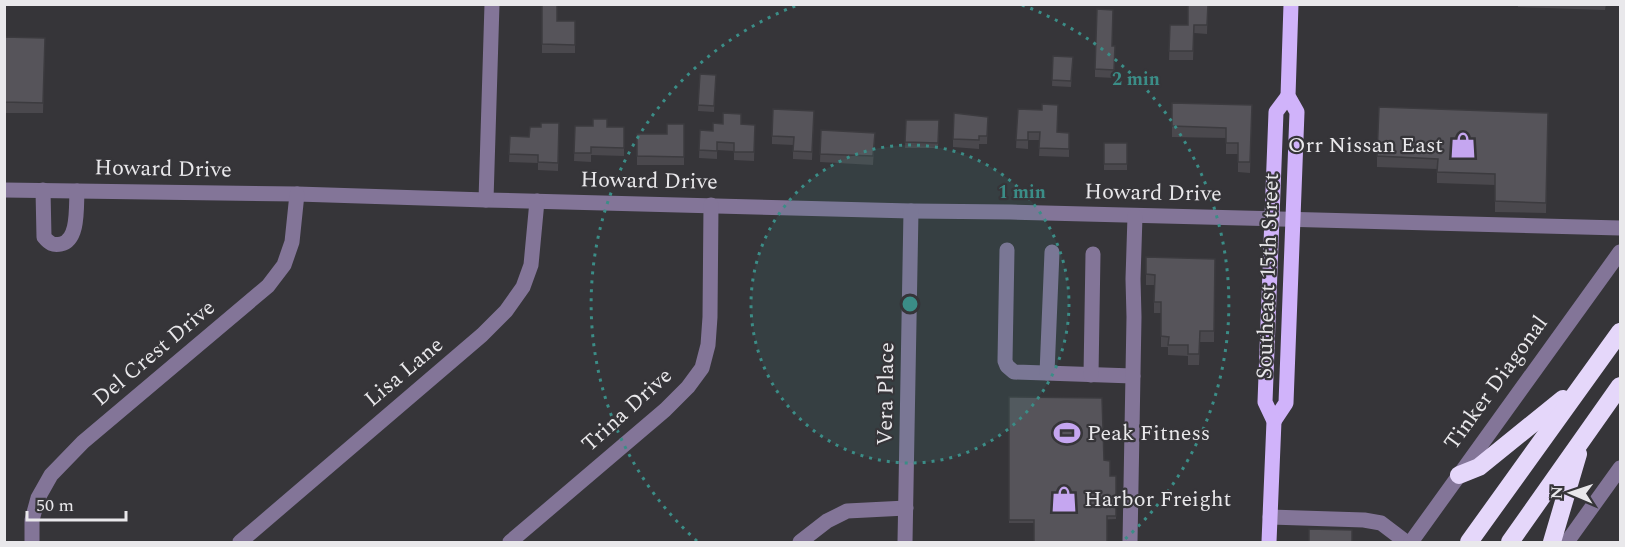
<svg xmlns="http://www.w3.org/2000/svg" width="1625" height="547" font-family="Spectral,serif">
	<style>
		.lines { fill: none; stroke-linecap: round; stroke-linejoin: round }
		.minor { stroke: #837598; stroke-width: 15 }
		.major { stroke: #d0b3fa; stroke-width: 15 }
		.highway { stroke: #e5d7fa; stroke-width: 18 }
		.wall { fill: #4a484d }
		.building { fill: #56545a; stroke: #3c3b3f; stroke-width: 1.5 }
		.ring { fill: none; stroke: #3b8d87; stroke-width: 3; stroke-dasharray: 3 6 }
		.labels { text-anchor: middle; dominant-baseline: central; stroke-width: 4.5; stroke-linejoin: round; paint-order: stroke }
		.poi-label { font-size: 22px; fill: #e9e8eb; stroke: #363539; text-anchor: start }
		.street-label { font-size: 22px; fill: #e9e8eb; stroke: #363539 }
		.centre { fill: #3b8d87; stroke: #363539; stroke-width: 3 }
		.ring-label { font-size: 18px; text-anchor: middle; font-weight: bold; fill: #3b8d87; stroke: #363539; stroke-width: 4.5; stroke-linejoin: round; paint-order: stroke }
	</style>
	<rect width="100%" height="100%" fill="#363539"/>
	<g class="lines">
		<!-- minor -->
		<g class="minor">
			<polyline points="4,190 297,194 486,200 911,211 1011,212 1620,228"/>
			<path d="M43,190L44,237C49,243 53,246 61,244C79,240 76,207 77,191"/>
			<polyline points="486,200 492,4"/>
			<polyline points="1007,250 1005,361 1007,366 1014,372 1133,376"/>
			<polyline points="1047,373 1052,252"/>
			<polyline points="1091,375 1093,254"/>
			<polyline points="1270,517 1364,520 1381,523 1406,542"/>
			<polyline points="32,542 32,520 38,498 51,475 83,442 268,286 284,265 292,242 297,194"/>
			<polyline points="240,542 482,335 506,311 523,287 531,265 537,201"/>
			<polyline points="510,542 665,410 688,387 702,368 708,345 710,317 711,205"/>
			<polyline points="800,542 827,521 847,511 906,508"/>
			<polyline points="905,542 911,211"/>
			<polyline points="1130,542 1134,317 1133,279 1135,216"/>
			<polyline points="1411,542 1620,252"/>
			<polyline points="1567,542 1620,468"/>
		</g>
		<!-- major -->
		<g class="major">
			<polyline points="1274,421 1286,403 1297,112 1288,96 1291,4"/>
			<polyline points="1269,542 1274,421 1265,402 1276,112 1288,96"/>
		</g>
		<!-- highway -->
		<g class="highway">
			<polyline points="1459,475 1479,467 1563,399"/>
			<polyline points="1469,542 1620,332"/>
			<polyline points="1510,542 1620,386"/>
			<polyline points="1552,542 1578,454"/>
		</g>
	</g>
	<!-- wall -->
	<g class="wall">
		<polygon points="1208,4 1207,34 1194,33 1193,60 1169,60 1170,25 1188,25"/>
		<polygon points="1518,4 1606,4 1605,10 1518,7"/>
		<polygon points="542,5 557,21 575,21 575,53 542,53"/>
		<polygon points="4,37 45,38 43,113 4,113"/>
		<polygon points="1112,46 1115,46 1114,78 1095,77 1095,69"/>
		<polygon points="1053,56 1073,57 1071,87 1052,86"/>
		<polygon points="700,74 716,75 714,112 698,111"/>
		<polygon points="1172,103 1252,105 1250,173 1238,172 1238,154 1226,154 1226,138 1172,137"/>
		<polygon points="1018,109 1057,132 1069,133 1069,157 1039,156 1040,140 1028,140 1028,149 1016,148"/>
		<polygon points="814,111 812,160 793,159 793,145 772,144 772,136"/>
		<polygon points="1548,113 1546,213 1495,212 1495,185 1437,183 1437,169 1377,167 1377,156"/>
		<polygon points="988,117 987,144 979,144 979,149 953,147 953,139"/>
		<polygon points="906,120 939,120 938,148 905,148"/>
		<polygon points="684,124 684,165 637,165 637,134 667,134"/>
		<polygon points="723,124 755,125 754,161 734,160 734,151 717,150 717,159 699,158 700,130 713,131"/>
		<polygon points="575,126 624,127 624,156 591,155 591,162 574,161"/>
		<polygon points="821,130 875,133 873,165 820,162"/>
		<polygon points="559,132 558,171 538,170 538,163 509,162 510,136 529,137"/>
		<rect x="1104" y="143" width="23" height="27"/>
		<polygon points="1146,257 1215,259 1214,342 1200,342 1199,365 1188,365 1188,356 1168,355 1168,347 1161,347 1161,313 1154,313 1154,285 1146,285"/>
		<polygon points="1009,397 1110,476 1116,476 1116,519 1034,523 1009,523"/>
	</g>
	<!-- building -->
	<g class="building">
		<polygon points="1188,4 1208,4 1207,25 1194,25 1193,51 1169,51 1170,25 1188,25"/>
		<polygon points="542,5 557,5 557,21 575,21 575,45 542,44"/>
		<polygon points="1097,9 1113,10 1112,46 1115,46 1114,70 1095,69"/>
		<polygon points="4,37 45,38 43,103 4,102"/>
		<polygon points="1053,56 1073,57 1071,81 1052,80"/>
		<polygon points="700,74 716,75 714,106 698,105"/>
		<polygon points="1172,103 1252,105 1250,162 1238,162 1238,143 1226,143 1226,128 1172,126"/>
		<polygon points="1042,104 1058,105 1057,132 1069,133 1069,149 1039,148 1040,132 1028,132 1028,140 1016,140 1018,109 1042,110"/>
		<polygon points="1379,107 1548,113 1546,203 1495,201 1495,174 1437,172 1438,159 1377,156"/>
		<polygon points="773,109 814,111 812,152 793,151 794,137 772,136"/>
		<polygon points="723,113 741,114 741,124 755,125 754,152 734,152 734,143 717,142 717,151 699,150 700,130 713,131 713,123 723,124"/>
		<polygon points="954,113 988,117 987,136 979,136 979,140 953,139"/>
		<polygon points="593,119 607,119 607,127 624,127 624,148 591,147 591,153 574,153 575,126 593,126"/>
		<polygon points="906,120 939,120 938,143 905,142"/>
		<polygon points="541,123 559,123 558,163 538,162 538,155 509,154 510,136 529,137 530,127 541,127"/>
		<polygon points="667,124 684,124 684,157 637,156 637,134 667,134"/>
		<polygon points="821,130 875,133 873,156 820,154"/>
		<rect x="1104" y="143" width="23" height="21"/>
		<polygon points="1146,257 1215,259 1214,331 1200,331 1199,354 1188,354 1188,345 1168,345 1169,337 1161,336 1161,302 1154,302 1155,275 1146,274"/>
		<polygon points="1009,397 1102,398 1104,460 1110,461 1110,476 1116,476 1116,516 1107,516 1107,543 1034,543 1034,520 1009,520"/>
		<polygon points="1309,529 1352,530 1352,543 1309,543"/>
	</g>
	<!-- distance rings -->
	<circle cx="910" cy="304" r="159" fill="#3b8d87" fill-opacity=".12"/>
	<g class="ring">
		<circle cx="910" cy="304" r="159"/>
		<path d="M697 541A319 319 0 0 1 798 5M1022 5A319 319 0 0 1 1123 541"/>
	</g>
	<!-- icons -->
	<defs>
		<g id="shop-bare" transform="scale(2.07)"><path d="M-5-2.5h2.3a2.7 3.5 0 0 1 5.4 0H5L5.5 6h-11ZM-1.5-2.5h3a1.5 2.3 0 0 0-3 0Z" fill="#c5a6f0" stroke="#363539" stroke-width="2.5" paint-order="stroke"/></g>
		<g id="stadium-bare" transform="scale(2.07)"><path d="M0-5a6.5 5 0 1 0 0 10a6.5 5 0 1 0 0-10ZM-3.5-1.8h7v3.6h-7Z" fill="#c5a6f0" stroke="#363539" stroke-width="2.5" paint-order="stroke"/></g>
	</defs>
	<g fill-rule="evenodd">
		<use href="#shop-bare" x="1463" y="145"/>
		<use href="#stadium-bare" x="1067" y="433"/>
		<use href="#shop-bare" x="1064" y="499"/>
	</g>
	<g class="labels">
		<!-- poi labels -->
		<g class="poi-label">
			<text x="1443" y="145" text-anchor="end">Orr Nissan East</text>
			<text x="1087" y="433">Peak Fitness</text>
			<text x="1084" y="499">Harbor Freight</text>
		</g>
		<!-- street labels -->
		<g class="street-label">
			<text transform="translate(163 169) rotate(1)">Howard Drive</text>
			<text transform="translate(649 181) rotate(1)">Howard Drive</text>
			<text transform="translate(1153 193) rotate(1)">Howard Drive</text>
			<text transform="translate(1268 276) rotate(-88)">Southeast 15th Street</text>
			<text transform="translate(154 353) rotate(-40)">Del Crest Drive</text>
			<text transform="translate(404 372) rotate(-40)">Lisa Lane</text>
			<text transform="translate(1496 383) rotate(-54)">Tinker Diagonal</text>
			<text transform="translate(886 394) rotate(-89)">Vera Place</text>
			<text transform="translate(627 410) rotate(-42)">Trina Drive</text>
		</g>
	</g>
	<circle cx="910" cy="304" r="9" class="centre"/>
	<g class="ring-label">
		<text x="1136" y="85">2 min</text>
		<text x="1022" y="198">1 min</text>
	</g>
	<!-- border -->
	<rect width="1625" height="547" fill="none" stroke="#e9e8eb" stroke-width="12"/>
	<!-- north arrow -->
	<g transform="translate(1571 493) rotate(272)" stroke="#363539" stroke-width="4.5" paint-order="stroke">
	<path d="M0-4.5L10 22L0 15L-10 22Z" fill="#e9e8eb"/>
	<text y="-9" font-size="16" font-weight="bold" text-anchor="middle" fill="#e9e8eb">N</text>
	</g>
	<!-- scale -->
	<path d="M27 511v9h99v-9" fill="none" stroke="#e9e8eb" stroke-width="3"/>
	<text x="36" y="511" font-size="18" fill="#e9e8eb" stroke="#363539" stroke-width="4.5" paint-order="stroke">50 m</text>
</svg>
